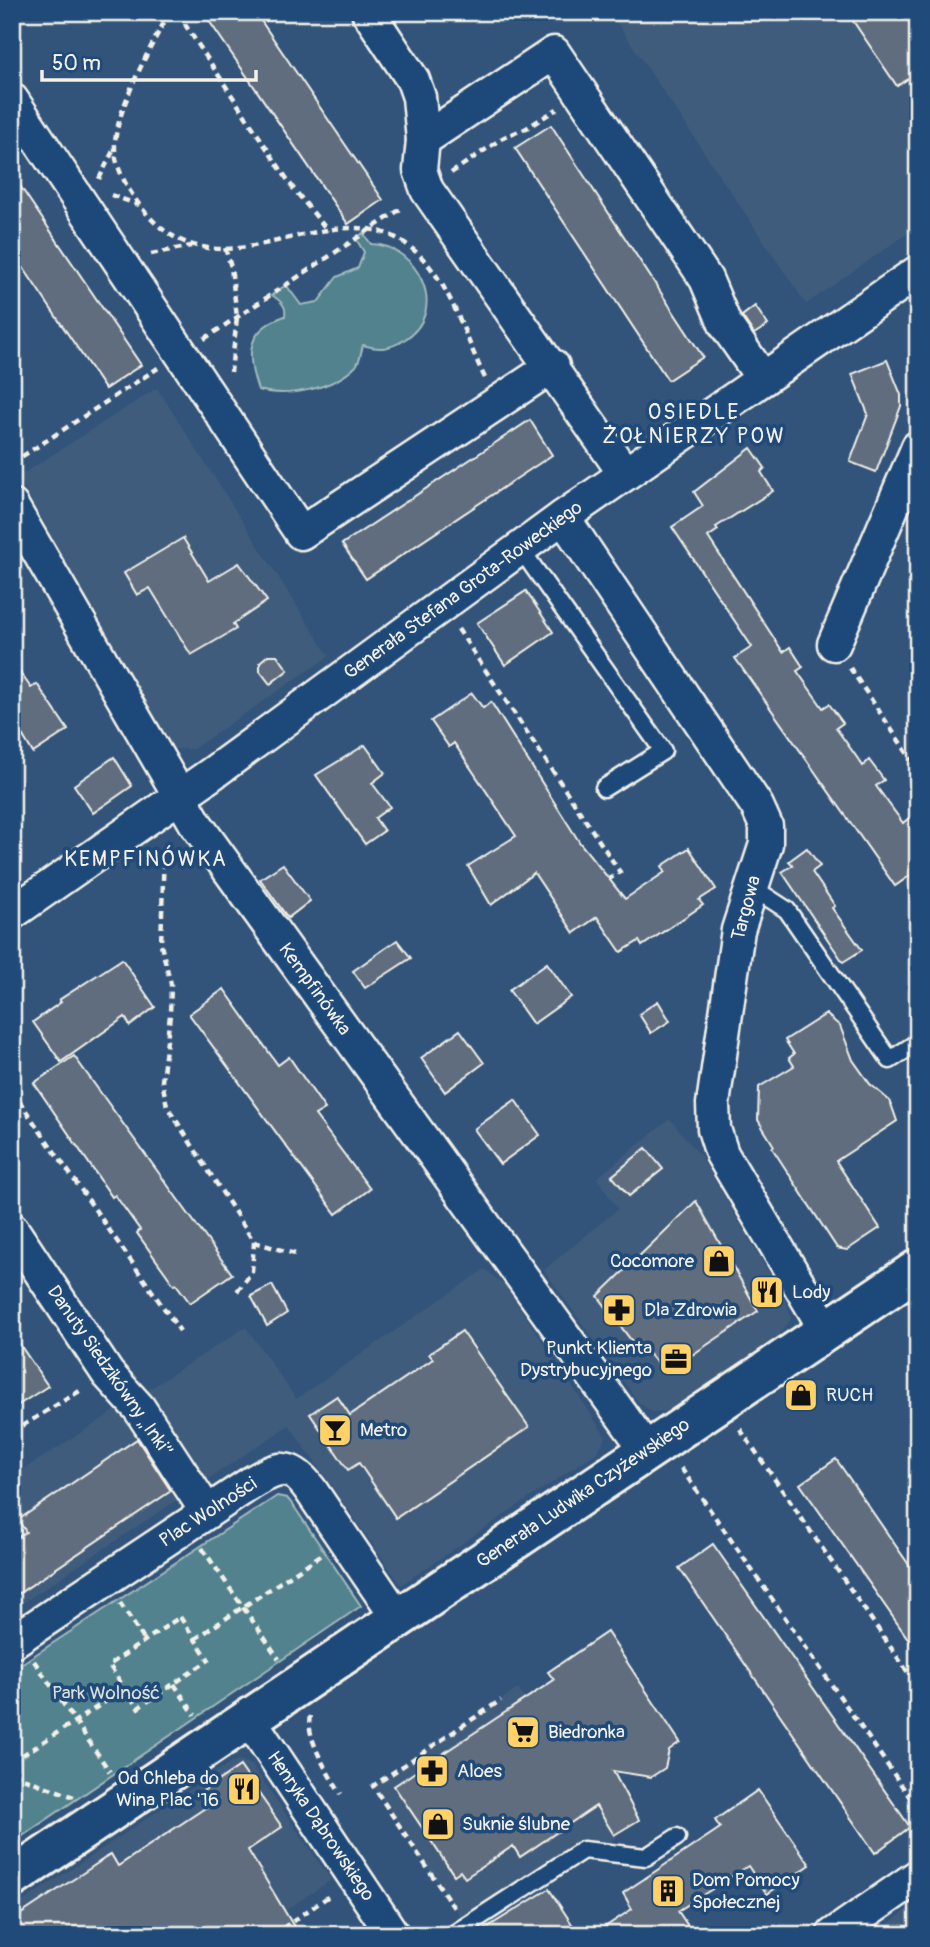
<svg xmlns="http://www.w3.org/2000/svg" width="930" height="1947" font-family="Pangolin,sans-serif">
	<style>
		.built { fill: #405c7c }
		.green { fill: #51828e; stroke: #a2babb; stroke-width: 2 }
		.building { fill: #5f6d7e; stroke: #f4f1e8; stroke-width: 2 }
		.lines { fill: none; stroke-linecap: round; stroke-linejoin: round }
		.service-casing { stroke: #f4f1e8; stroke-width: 21 }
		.minor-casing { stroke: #f4f1e8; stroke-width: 37 }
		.tertiary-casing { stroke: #f4f1e8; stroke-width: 44 }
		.path { stroke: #f4f1e8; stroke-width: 4.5; stroke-dasharray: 7 5; stroke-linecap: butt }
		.service { stroke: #1f4a7a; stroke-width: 16 }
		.minor { stroke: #1f4a7a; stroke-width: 32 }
		.tertiary { stroke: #1f4a7a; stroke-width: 38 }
		.labels { text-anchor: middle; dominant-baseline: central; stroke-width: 7; stroke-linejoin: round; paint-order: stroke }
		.street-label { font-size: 19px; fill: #f4f1e8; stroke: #1f4a7a }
		.poi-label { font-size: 19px; fill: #f4f1e8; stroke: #1f4a7a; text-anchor: start }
		.park-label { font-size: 19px; fill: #dce0da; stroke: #1f4a7a }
		.neighbourhood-label { font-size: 21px; letter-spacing: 2px; fill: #f4f1e8; stroke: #1f4a7a }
	</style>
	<rect width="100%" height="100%" fill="#32547b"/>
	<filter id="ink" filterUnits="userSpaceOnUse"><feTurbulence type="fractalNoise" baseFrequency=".0143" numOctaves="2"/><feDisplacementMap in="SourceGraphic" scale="14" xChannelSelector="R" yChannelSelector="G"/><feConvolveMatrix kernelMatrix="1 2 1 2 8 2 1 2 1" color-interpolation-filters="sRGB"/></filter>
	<g filter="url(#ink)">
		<!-- built -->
		<g class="built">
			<polygon points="610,12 918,12 918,226 806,304"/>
			<polygon points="157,388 329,656 193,749 174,749 166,737 18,477"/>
			<polygon points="670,1119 701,1157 787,1304 791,1319 775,1340 687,1399 668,1411 652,1412 639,1403 544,1270 618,1209 597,1178"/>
			<polygon points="485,1269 506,1287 606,1437 597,1452 401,1585 289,1425 12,1610 12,1477 246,1327 296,1399"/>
			<polygon points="518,1689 617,1837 471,1932 373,1786"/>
			<polygon points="240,1760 252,1765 331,1880 248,1935 12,1935 12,1909 225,1766"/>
			<polygon points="918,1903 918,1935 872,1935"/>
		</g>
		<!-- green -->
		<g class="green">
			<path d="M363,233L371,244C415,244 452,310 404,340C390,349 379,350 363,345C361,352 360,361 356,366C334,389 287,398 258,390C245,354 247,329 285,316C287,305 280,301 272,295L286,285L301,305L318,302L337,277L358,268L364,252L356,239Z"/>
			<polygon points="277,1496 287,1498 293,1505 361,1606 12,1843 12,1670"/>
		</g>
		<!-- building -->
		<g class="building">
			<polygon points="203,12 255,12 383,200 348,224"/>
			<polygon points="847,12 918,12 918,72 897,86"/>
			<polygon points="551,125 703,357 668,380 515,148"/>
			<polygon points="12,174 141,365 105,389 12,251"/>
			<polygon points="755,306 768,325 754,334 742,316"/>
			<polygon points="887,360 901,395 901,406 876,472 850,462 868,414 852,374"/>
			<polygon points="530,420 552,455 366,579 342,544"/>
			<polygon points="751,448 765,468 761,472 773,491 716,527 718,530 708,537 783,652 790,647 803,667 797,671 823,708 829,704 843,723 836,728 863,766 869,760 884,780 876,786 903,823 909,818 918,830 918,870 895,886 735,658 752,647 672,527 703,506 694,492"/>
			<polygon points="183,538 209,581 239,563 267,601 233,624 236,629 191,655 150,588 137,595 124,573"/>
			<polygon points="526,591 553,632 505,665 477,623"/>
			<polygon points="268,655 277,655 288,670 270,684 260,671 260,662"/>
			<polygon points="12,661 31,688 37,684 68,730 33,753 23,736 12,746"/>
			<polygon points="472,693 483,708 491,702 580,843 625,899 665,872 662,866 689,848 716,889 699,900 703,905 642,946 639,941 621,952 597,917 574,933 534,873 491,905 468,866 516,836 454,743 449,747 431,721"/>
			<polygon points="365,745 385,773 372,783 390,807 375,818 384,831 365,844 316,775"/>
			<polygon points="114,757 132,786 93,813 74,785"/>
			<polygon points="807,848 820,866 812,872 835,906 832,908 862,950 843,962 782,872 793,865 789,861"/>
			<polygon points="283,864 310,901 288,918 260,879"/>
			<polygon points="397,940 411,958 365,988 353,971"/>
			<polygon points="122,959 155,1007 130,1026 125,1017 61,1062 33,1022 61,1002 59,1000"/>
			<polygon points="547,963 571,997 533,1024 509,990"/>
			<polygon points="224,989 278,1065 289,1057 325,1109 315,1115 370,1189 336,1214 189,1014"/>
			<polygon points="658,1001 670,1021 651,1033 639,1014"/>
			<polygon points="826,1014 840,1026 853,1060 870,1084 890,1101 897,1121 836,1161 880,1228 847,1250 837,1248 772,1148 774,1146 758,1120 759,1087 794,1066 789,1058 794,1054 785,1040"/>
			<polygon points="460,1030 484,1063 445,1092 421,1058"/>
			<polygon points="74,1056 232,1274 190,1303 176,1284 174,1285 137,1233 140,1230 115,1195 112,1197 34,1083"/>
			<polygon points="515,1100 540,1135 500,1164 474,1129"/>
			<polygon points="646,1148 663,1169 629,1196 612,1176"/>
			<polygon points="696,1201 758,1311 665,1373 648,1352 643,1356 598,1296"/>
			<polygon points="272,1285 287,1313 267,1326 251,1296"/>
			<polygon points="462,1331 529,1427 396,1518 359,1463 348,1470 310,1414 337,1396 350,1415 433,1359 429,1354"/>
			<polygon points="12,1333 48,1386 12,1409"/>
			<polygon points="137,1439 171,1491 12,1598 12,1541 26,1532 18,1520"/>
			<polygon points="836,1459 918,1578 918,1653 800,1484"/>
			<polygon points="713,1544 910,1827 875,1853 679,1568"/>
			<polygon points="607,1632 680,1742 669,1750 665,1768 651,1777 613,1771 639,1820 614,1835 596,1806 520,1857 513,1846 465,1878 460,1871 454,1875 394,1786 554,1680 548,1672"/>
			<polygon points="240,1766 282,1827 248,1850 299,1935 12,1935 12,1920 89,1869 111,1854 118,1866 208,1806 200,1793"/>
			<polygon points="758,1790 810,1865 767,1894 748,1866 678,1911 694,1935 593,1935 632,1909 623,1893 720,1828 715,1820"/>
			<polygon points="549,1889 579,1935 475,1935 531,1900"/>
		</g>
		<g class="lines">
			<!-- service casing -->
			<g class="service-casing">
				<g id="service">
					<polyline points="520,548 663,751 604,788"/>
					<polyline points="750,886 787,910 890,1060 918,1042"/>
					<polyline points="452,1935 583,1850 646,1857 677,1837"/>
				</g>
			</g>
			<!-- minor casing -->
			<g class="minor-casing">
				<g id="minor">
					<polyline points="368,12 413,80 419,97 423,140"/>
					<polyline points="12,100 301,533 553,366"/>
					<polyline points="625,474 427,190 420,170 423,140 554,53 706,279 725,324 763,379"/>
					<polyline points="12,506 196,824 648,1452"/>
					<polyline points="563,517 757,806 766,826 766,844 738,930 713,1104 714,1129 722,1154 826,1330"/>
					<polyline points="834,644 918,447"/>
					<polyline points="12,913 210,775 563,517 918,272"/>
					<polyline points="12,1229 108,1374 139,1408 207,1512"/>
					<path d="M12,1642L251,1483C278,1467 290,1462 310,1489L397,1617"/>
					<polyline points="248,1717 393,1935"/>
					<polyline points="833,1935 918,1876"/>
				</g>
			</g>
			<!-- tertiary casing -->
			<g class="tertiary-casing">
				<path id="tertiary" d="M12,1878C313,1673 616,1471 918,1269"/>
			</g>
			<!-- path -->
			<g class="path">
				<path d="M170,12C152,43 113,115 115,149C115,164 124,182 132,194C209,315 316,191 400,240C448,269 462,332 485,378"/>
				<polyline points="181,12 186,26 293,188 328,231"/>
				<polyline points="451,173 504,137 525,129 557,109"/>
				<polyline points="99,179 114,149"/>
				<polyline points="111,195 139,205"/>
				<polyline points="225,248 231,267 237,317 231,372"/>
				<polyline points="151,254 191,246"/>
				<polyline points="204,339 404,207"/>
				<polyline points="12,463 158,368"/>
				<polyline points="458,629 620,872 609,879"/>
				<polyline points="850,668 918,769"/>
				<polyline points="164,849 161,945 171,984 170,1015 162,1081 167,1106 254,1242 252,1272 235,1294"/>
				<polyline points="12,1091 180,1331"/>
				<polyline points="254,1242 295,1254"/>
				<polyline points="740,1429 918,1687"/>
				<polyline points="12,1432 83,1389"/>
				<polyline points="681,1468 918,1809"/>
				<polyline points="202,1548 279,1659"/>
				<polyline points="120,1603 145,1641"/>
				<polygon points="180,1617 209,1660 138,1708 109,1665"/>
				<polyline points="195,1639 321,1555"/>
				<polyline points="34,1661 110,1772"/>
				<polyline points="174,1684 195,1715"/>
				<path d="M310,1716C305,1736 329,1776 341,1794"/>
				<polyline points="12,1762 125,1689"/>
				<polyline points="12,1774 74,1797"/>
				<polyline points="454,1908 373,1786 501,1700"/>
				<polyline points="273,1935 332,1894"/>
			</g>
			<!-- service -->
			<use href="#service" class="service"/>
			<!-- minor -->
			<use href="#minor" class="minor"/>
			<!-- tertiary -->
			<use href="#tertiary" class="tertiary"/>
		</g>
	</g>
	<!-- icons -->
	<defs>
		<g id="shop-square" transform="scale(1.75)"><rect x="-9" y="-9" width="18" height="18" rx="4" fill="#ffd166" stroke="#1f4a7a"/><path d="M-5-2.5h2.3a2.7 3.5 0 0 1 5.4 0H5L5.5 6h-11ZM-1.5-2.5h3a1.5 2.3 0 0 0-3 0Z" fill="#111"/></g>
		<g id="restaurant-square" transform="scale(1.75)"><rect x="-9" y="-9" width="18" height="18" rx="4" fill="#ffd166" stroke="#1f4a7a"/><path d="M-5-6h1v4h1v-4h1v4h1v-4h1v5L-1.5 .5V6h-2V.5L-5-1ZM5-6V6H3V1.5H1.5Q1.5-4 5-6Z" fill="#111"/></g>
		<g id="pharmacy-square" transform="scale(1.75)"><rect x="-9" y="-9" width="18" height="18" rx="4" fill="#ffd166" stroke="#1f4a7a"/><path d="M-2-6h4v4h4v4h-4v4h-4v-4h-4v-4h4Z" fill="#111"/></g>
		<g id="office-square" transform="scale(1.75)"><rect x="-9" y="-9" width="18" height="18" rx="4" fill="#ffd166" stroke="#1f4a7a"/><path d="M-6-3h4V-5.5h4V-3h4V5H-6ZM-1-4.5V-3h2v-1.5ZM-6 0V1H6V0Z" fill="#111"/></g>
		<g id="bar-square" transform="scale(1.75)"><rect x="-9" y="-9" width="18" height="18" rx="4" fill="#ffd166" stroke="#1f4a7a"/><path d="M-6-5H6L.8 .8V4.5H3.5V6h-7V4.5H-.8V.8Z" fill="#111"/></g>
		<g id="supermarket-square" transform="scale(1.75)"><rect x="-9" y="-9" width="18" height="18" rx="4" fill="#ffd166" stroke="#1f4a7a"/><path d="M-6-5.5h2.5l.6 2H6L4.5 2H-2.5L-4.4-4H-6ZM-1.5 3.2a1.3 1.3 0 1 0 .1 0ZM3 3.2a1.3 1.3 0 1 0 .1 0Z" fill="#111"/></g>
		<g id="building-square" transform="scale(1.75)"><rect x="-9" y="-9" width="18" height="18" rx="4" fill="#ffd166" stroke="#1f4a7a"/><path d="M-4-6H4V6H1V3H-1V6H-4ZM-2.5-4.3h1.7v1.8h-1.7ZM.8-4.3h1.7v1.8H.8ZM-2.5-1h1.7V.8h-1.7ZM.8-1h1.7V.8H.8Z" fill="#111"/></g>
	</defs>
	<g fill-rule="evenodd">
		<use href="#shop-square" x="719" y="1261"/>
		<use href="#restaurant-square" x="767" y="1292"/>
		<use href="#pharmacy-square" x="619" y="1310"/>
		<use href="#office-square" x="676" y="1359"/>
		<use href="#shop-square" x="801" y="1395"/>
		<use href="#bar-square" x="335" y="1430"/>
		<use href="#supermarket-square" x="523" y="1732"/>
		<use href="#pharmacy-square" x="432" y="1771"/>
		<use href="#restaurant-square" x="244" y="1789"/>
		<use href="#shop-square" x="438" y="1824"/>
		<use href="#building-square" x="668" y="1891"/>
	</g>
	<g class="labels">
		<!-- street labels -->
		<g class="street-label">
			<text transform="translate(463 590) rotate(-36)">Generała Stefana Grota-Roweckiego</text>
			<text transform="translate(746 908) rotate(-75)">Targowa</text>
			<text transform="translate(315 989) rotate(54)">Kempfinówka</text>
			<text transform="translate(110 1371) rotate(55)">Danuty Siedzikówny „Inki”</text>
			<text transform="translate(583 1493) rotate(-34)">Generała Ludwika Czyżewskiego</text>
			<text transform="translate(208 1512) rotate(-33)">Plac Wolności</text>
			<text transform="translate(321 1826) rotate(56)">Henryka Dąbrowskiego</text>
		</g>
		<!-- poi labels -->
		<g class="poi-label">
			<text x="694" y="1261" text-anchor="end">Cocomore</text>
			<text x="792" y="1292">Lody</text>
			<text x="644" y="1310">Dla Zdrowia</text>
			<text x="652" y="1348" text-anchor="end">Punkt Klienta<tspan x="652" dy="22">Dystrybucyjnego</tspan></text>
			<text x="826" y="1395">RUCH</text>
			<text x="360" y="1430">Metro</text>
			<text x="548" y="1732">Biedronka</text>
			<text x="457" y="1771">Aloes</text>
			<text x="219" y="1778" text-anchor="end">Od Chleba do<tspan x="219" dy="22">Wina Plac '16</tspan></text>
			<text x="462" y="1824">Suknie ślubne</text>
			<text x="692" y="1880">Dom Pomocy<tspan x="692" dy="22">Społecznej</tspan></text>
		</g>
		<!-- park labels -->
		<g class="park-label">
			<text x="106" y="1693">Park Wolność</text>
		</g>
		<!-- neighbourhood labels -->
		<g class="neighbourhood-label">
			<text x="694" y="412">OSIEDLE<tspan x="694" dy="24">ŻOŁNIERZY POW</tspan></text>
			<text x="146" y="859">KEMPFINÓWKA</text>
		</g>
	</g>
	<!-- margin -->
	<rect width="930" height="1947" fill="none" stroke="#1f4a7a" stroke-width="42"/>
	<rect x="21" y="21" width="888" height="1905" fill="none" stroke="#f4f1e8" stroke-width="2.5" filter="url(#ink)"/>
	<!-- scale -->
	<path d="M42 70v10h214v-10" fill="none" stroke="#f4f1e8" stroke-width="3.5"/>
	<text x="52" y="70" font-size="21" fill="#f4f1e8" stroke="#1f4a7a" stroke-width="5" paint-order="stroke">50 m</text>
</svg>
